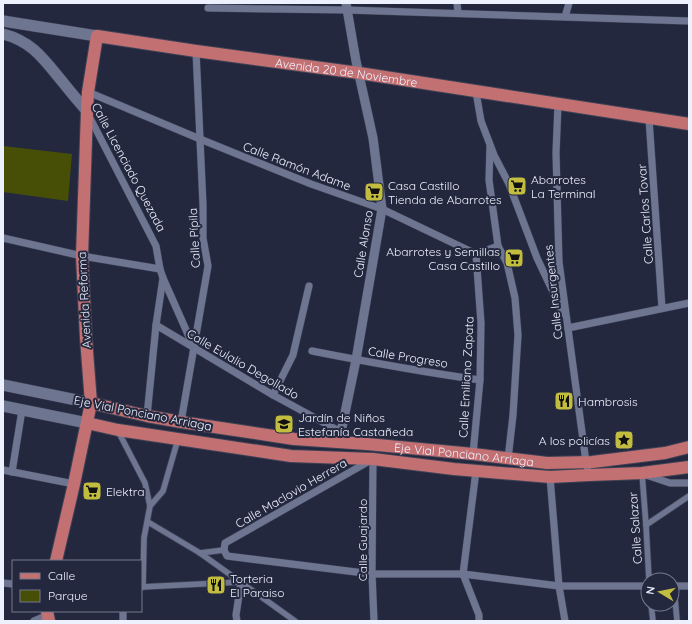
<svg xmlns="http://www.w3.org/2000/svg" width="692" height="624" font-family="Quicksand,sans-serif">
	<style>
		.green { fill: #474f06 }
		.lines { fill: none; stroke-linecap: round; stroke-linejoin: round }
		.pedestrian-casing { stroke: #3e4255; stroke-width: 7 }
		.minor-casing { stroke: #3e4255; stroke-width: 8 }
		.tertiary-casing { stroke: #3e4255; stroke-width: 10 }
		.secondary-casing { stroke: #3e4255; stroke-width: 12 }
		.primary-casing { stroke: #3e4255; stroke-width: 14 }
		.pedestrian { stroke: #6e7591; stroke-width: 5.5 }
		.minor { stroke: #6e7591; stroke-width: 7 }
		.tertiary { stroke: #6e7591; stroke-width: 9 }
		.secondary { stroke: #6e7591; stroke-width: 11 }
		.primary { stroke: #c37073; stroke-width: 12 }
		.labels { text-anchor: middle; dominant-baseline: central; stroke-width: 4; stroke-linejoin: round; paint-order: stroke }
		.street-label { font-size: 12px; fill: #edf1fd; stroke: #23283f }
		.poi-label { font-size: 12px; fill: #edf1fd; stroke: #23283f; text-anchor: start }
	</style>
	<rect width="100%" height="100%" fill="#23283f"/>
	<!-- green -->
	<polygon class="green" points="3,146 72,154 68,201 3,192"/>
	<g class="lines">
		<!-- pedestrian casing -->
		<g class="pedestrian-casing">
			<g id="pedestrian">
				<polyline points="118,431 145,483 150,506 144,538 143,587"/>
				<polyline points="642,473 646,525 649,580"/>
				<polyline points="150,506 163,491 178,439"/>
				<polyline points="148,522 200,553 295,621"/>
				<polyline points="646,525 689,496"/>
				<polyline points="200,553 224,550"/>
				<polyline points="674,586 677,621"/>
				<polyline points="141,587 241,582"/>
				<polyline points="651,604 653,621"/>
			</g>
		</g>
		<!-- minor casing -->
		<g class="minor-casing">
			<g id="minor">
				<polyline points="457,3 458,13"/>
				<polyline points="208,8 347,10 689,21"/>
				<polyline points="565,17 569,3"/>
				<polyline points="88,92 200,139 311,184 382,209 476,254 498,246"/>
				<polyline points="476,92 481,121 494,155 509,184 537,258 563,313"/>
				<polyline points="558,105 556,153 559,262 586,462 589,475"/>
				<polyline points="88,114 156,246 160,269 163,278 194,348"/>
				<polyline points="649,119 662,308"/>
				<polyline points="490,146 489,180 498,246 507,263 515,298 518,335 513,415 508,459"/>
				<polyline points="3,238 82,256 160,269"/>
				<polyline points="156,325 273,395 341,432"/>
				<polyline points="568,328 689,303"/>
				<path d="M312,351C368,362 423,372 480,380"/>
				<polyline points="273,395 293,355 309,286"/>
				<polyline points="147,416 156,325 163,278"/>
				<polyline points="181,422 208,266 203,238 203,205 196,51"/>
				<polyline points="473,454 480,380 481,323 476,254"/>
				<polyline points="3,470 74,484"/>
				<polyline points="476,471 463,574 479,615 479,621"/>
				<polyline points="12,472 22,410"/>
				<polyline points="646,475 670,483 689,483"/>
				<polyline points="550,477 559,586 565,621"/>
				<polyline points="3,583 13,584"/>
				<polyline points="672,586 689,586"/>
				<polyline points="123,611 123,621"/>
				<polyline points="34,621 48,615"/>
				<polyline points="237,621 236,615 241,582"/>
				<polyline points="374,621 372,574 373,459 225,543 224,550 227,556 372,574 463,574 559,586 648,586"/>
			</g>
		</g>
		<!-- tertiary casing -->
		<g class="tertiary-casing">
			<polyline id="tertiary" points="343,442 341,432 356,360 382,209 373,138 356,61 346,3"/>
		</g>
		<!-- secondary casing -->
		<g class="secondary-casing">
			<g id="secondary">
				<polyline points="3,21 97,36"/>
				<path d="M3,34C31,41 43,58 61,80C69,90 78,101 87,111"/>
				<polyline points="3,385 91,403"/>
				<polyline points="3,406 87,423"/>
			</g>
		</g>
		<!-- primary casing -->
		<g class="primary-casing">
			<g id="primary">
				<path id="s1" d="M91,403L147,416L181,422L294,439L367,444L473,454L547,463L592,462L665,453L689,447"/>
				<polyline points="87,423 118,430 291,456 373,459 454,469 550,477 589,475 642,473 689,467"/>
				<path id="s2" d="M56,561L74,484L91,403L86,338L82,256L87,111L88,92L97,36L196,51L359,73L689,124"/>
				<polyline points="47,611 49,621"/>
			</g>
		</g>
		<!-- pedestrian -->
		<use href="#pedestrian" class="pedestrian"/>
		<!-- minor -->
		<use href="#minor" class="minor"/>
		<!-- tertiary -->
		<use href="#tertiary" class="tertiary"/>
		<!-- secondary -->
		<use href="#secondary" class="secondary"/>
		<!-- primary -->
		<use href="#primary" class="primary"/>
	</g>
	<!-- icons -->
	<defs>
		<g id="supermarket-square" transform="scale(1)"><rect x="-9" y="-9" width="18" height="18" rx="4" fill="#c2bd3f" stroke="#23283f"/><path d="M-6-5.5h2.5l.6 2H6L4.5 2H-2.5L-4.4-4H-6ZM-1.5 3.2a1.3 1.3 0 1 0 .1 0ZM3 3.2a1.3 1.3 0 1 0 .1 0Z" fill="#111"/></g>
		<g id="restaurant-square" transform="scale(1)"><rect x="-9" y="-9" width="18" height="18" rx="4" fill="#c2bd3f" stroke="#23283f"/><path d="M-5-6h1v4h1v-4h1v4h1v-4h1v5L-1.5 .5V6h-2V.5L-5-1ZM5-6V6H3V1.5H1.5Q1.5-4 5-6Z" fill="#111"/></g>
		<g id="school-square" transform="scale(1)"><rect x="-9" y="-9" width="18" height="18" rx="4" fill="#c2bd3f" stroke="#23283f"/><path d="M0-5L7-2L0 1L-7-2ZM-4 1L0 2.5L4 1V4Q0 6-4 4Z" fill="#111"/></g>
		<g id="sight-square" transform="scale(1)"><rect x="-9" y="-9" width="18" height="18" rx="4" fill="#c2bd3f" stroke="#23283f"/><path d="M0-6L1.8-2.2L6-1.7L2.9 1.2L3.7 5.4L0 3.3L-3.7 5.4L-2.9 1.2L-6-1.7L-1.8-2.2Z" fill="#111"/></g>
	</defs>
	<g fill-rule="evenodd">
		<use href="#supermarket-square" x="517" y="186"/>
		<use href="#supermarket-square" x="374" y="192"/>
		<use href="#supermarket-square" x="514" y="258"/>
		<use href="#restaurant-square" x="564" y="401"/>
		<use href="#school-square" x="284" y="424"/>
		<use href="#sight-square" x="624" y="440"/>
		<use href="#supermarket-square" x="92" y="491"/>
		<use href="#restaurant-square" x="216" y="585"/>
	</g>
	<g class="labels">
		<!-- street labels -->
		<g class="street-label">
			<text stroke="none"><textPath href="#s2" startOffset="782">Avenida 20 de Noviembre</textPath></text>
			<text transform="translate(297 166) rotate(21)">Calle Ramón Adame</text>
			<text transform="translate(129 167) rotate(62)">Calle Licenciado Quezada</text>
			<text transform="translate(645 214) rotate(-94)">Calle Carlos Tovar</text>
			<text transform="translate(194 238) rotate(-93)">Calle Pípila</text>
			<text transform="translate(363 244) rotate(-81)">Calle Alonso</text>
			<text transform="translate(553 292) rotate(-96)">Calle Insurgentes</text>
			<text transform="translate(84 300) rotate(-93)">Avenida Reforma</text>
			<text transform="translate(408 357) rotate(9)">Calle Progreso</text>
			<text transform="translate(243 364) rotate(30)">Calle Eulalio Degollado</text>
			<text transform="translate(466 377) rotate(-87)">Calle Emiliano Zapata</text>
			<text transform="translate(143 413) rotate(11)">Eje Vial Ponciano Arriaga</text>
			<text stroke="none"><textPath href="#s1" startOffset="377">Eje Vial Ponciano Arriaga</textPath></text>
			<text transform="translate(291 493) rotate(-30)">Calle Maclovio Herrera</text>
			<text transform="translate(635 528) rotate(-94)">Calle Salazar</text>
			<text transform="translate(362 540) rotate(-90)">Calle Guajardo</text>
		</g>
		<!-- poi labels -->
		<g class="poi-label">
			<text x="531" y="179">Abarrotes<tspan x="531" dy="14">La Terminal</tspan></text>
			<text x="388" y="185">Casa Castillo<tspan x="388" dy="14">Tienda de Abarrotes</tspan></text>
			<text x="500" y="251" text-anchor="end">Abarrotes y Semillas<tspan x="500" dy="14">Casa Castillo</tspan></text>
			<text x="578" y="401">Hambrosis</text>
			<text x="298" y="417">Jardín de Niños<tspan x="298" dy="14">Estefanía Castañeda</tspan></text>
			<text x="610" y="440" text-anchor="end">A los policías</text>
			<text x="106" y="491">Elektra</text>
			<text x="230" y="578">Torteria<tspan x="230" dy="14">El Paraiso</tspan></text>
		</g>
	</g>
	<!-- border -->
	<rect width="692" height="624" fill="none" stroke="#edf1fd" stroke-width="8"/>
	<!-- legend -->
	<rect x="12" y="560" width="130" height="52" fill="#23283f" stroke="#74788b"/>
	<rect x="20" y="573" width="20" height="6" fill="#c37073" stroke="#74788b"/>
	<text x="48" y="580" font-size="12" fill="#edf1fd">Calle</text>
	<rect x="20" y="590" width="20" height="12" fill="#474f06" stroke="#74788b"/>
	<text x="48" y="600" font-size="12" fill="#edf1fd">Parque</text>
	<!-- north arrow -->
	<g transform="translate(660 592) rotate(280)"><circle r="19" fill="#23283f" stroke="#74788b"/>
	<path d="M0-3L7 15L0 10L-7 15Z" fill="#c2bd3f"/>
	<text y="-6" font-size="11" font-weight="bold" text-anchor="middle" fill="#edf1fd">N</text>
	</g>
</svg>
